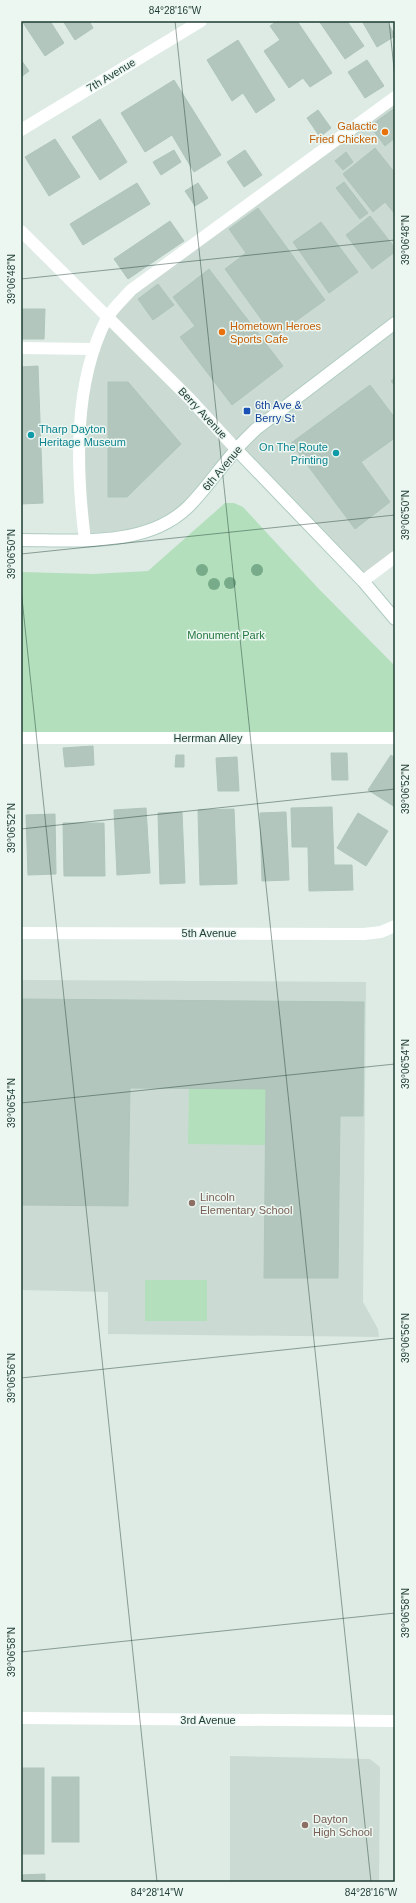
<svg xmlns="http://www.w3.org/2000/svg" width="416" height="1903" font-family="Arial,sans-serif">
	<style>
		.built { fill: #cbdbd3 }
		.green { fill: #b3dfbc }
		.building { fill: #b2c6bd; stroke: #afc5bb }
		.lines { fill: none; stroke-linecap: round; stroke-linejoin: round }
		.secondary-casing { stroke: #afccc0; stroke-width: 14 }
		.lane { stroke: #fff; stroke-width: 12 }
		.street { stroke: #fff; stroke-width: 12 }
		.secondary { stroke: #fff; stroke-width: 12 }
		.tree { fill: #77ab89 }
		.ticks { fill: none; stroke: #1d3c32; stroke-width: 1; stroke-opacity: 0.45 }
		.food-dot { fill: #e8710a; stroke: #edf7f2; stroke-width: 1.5 }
		.transit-dot { fill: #1a4fb4; stroke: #edf7f2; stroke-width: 1.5 }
		.culture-dot { fill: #0f9aa8; stroke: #edf7f2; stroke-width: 1.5 }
		.education-dot { fill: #8d6e63; stroke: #edf7f2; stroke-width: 1.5 }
		.labels { text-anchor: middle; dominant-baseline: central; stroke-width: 3; stroke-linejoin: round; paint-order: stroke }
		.street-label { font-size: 11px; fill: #1d3c32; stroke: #edf7f2 }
		.food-label { font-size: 11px; fill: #c56008; stroke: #edf7f2; text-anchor: end }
		.transit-label { font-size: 11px; fill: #164399; stroke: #edf7f2; text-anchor: start }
		.culture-label { font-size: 11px; fill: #0d838f; stroke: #edf7f2; text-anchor: start }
		.park-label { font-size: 11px; fill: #23773f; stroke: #edf7f2 }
		.education-label { font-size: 11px; fill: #785e54; stroke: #edf7f2; text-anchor: start }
		.neatline { fill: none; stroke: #1d3c32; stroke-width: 1.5 }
		.ticks-label { font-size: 10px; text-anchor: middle; fill: #1d3c32 }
	</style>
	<rect width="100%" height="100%" fill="#ddebe4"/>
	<!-- built -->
	<g class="built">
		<polygon points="395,97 395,557 363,581 236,449 206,487 148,531 85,540 81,423 96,344 131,290"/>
		<polygon points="21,980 366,982 363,1302 378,1329 379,1337 108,1334 108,1292 21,1290"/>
		<polygon points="230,1756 370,1759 380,1767 379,1882 230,1882"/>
	</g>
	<!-- green -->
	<g class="green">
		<polygon points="225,503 234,503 243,507 317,587 395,666 395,736 21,733 21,572 93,574 148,571"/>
		<polygon points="189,1088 266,1089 265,1145 188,1144"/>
		<rect x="145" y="1280" width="62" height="41"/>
	</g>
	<!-- building -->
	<g class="building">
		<polygon points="22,21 50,21 64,43 45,56"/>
		<polygon points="63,21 89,21 93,28 75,40"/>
		<polygon points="277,21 297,21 332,73 310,87 303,78 289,88 264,51 280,40 270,26"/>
		<polygon points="319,21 347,21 364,46 345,59"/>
		<polygon points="362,21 387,21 395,36 377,47"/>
		<polygon points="238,40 275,100 256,113 243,93 232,101 207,60"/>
		<polygon points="21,60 29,71 21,77"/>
		<polygon points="367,60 384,86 365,98 348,72"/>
		<polygon points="174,80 221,155 194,172 172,135 145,152 121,113"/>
		<polygon points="395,108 395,138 385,146 370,126"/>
		<polygon points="318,110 331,128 320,137 307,118"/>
		<polygon points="100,119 127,162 100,180 72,137"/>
		<polygon points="55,139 80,177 49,196 25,157"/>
		<polygon points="375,148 395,173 395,214 385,202 373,212 343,174"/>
		<polygon points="174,150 181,162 161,175 153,162"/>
		<polygon points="245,150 262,175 244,187 227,162"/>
		<polygon points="346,152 353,162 343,170 335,161"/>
		<polygon points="344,182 368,213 360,219 336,188"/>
		<polygon points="137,183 150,204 83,245 70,224"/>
		<polygon points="198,183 208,198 195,206 185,191"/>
		<polygon points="258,208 325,300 274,337 225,269 246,253 229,229"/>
		<polygon points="370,216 395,248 395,252 372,269 346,235"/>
		<polygon points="170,221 184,241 128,279 114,259"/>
		<polygon points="321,222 358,272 329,293 293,242"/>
		<polygon points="209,269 283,366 232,405 180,337 195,326 173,297"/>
		<polygon points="158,284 174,305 153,320 138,299"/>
		<polygon points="21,309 45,309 44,339 21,339"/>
		<polygon points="38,366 43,503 21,504 21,367"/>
		<polygon points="395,378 395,386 391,381"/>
		<polygon points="108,382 128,382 181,444 127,497 108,497"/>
		<polygon points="370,385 395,418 395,438 361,462 390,502 355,529 291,443"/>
		<polygon points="93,746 94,765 65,767 63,748"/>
		<polygon points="331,753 347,753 348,780 332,780"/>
		<polygon points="176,755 184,755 184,767 175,767"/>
		<polygon points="391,755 395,758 395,807 368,790"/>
		<polygon points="237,757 239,791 218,791 216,758"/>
		<polygon points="332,807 334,865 352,865 353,890 309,891 308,847 292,847 291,808"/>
		<polygon points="146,808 150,873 117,875 114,810"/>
		<polygon points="234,809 237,884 200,885 198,810"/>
		<polygon points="182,812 185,883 160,884 158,813"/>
		<polygon points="286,812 289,880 262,881 260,813"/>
		<polygon points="358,813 388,831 366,866 337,848"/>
		<polygon points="55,814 56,874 28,875 26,815"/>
		<polygon points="63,823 104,823 105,876 64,876"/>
		<polygon points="21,999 364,1002 363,1116 340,1116 338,1278 264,1278 266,1089 130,1088 128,1206 21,1205"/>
		<rect x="22" y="1768" width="22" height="86"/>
		<rect x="52" y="1777" width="27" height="65"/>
		<polygon points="45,1874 45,1882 21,1882 21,1875"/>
	</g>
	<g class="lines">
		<!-- secondary casing -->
		<g class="secondary-casing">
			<g id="secondary">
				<polyline points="236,449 363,581 395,619"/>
				<path d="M21,540C75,540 146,548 188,507C205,490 219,469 235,451C241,443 249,436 256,429L395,323"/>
			</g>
		</g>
		<!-- lane -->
		<g class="lane">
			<polyline points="21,348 94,349"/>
			<path d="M85,540C76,469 73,383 107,318C113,308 124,298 131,290L395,97"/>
			<polyline points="363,581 395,557"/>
			<polyline points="21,738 395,738"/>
		</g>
		<!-- street -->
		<g class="street">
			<polyline points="21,130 201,21"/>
			<polyline points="21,231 190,399 236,449"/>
			<polyline points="21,933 364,934 381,932 395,926"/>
			<polyline points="21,1718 395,1721"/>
		</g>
		<!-- secondary -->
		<use href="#secondary" class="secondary"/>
	</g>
	<!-- trees -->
	<g class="tree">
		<circle cx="202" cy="570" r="6"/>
		<circle cx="257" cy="570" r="6"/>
		<circle cx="230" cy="583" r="6"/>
		<circle cx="214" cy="584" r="6"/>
	</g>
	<!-- ticks -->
	<path class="ticks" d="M175,21L371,1882M389,21L395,78M21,279L395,240M21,554L395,515M21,589L157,1882M21,829L395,789M21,1103L395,1064M21,1378L395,1338M21,1652L395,1613"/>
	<!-- markers -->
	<g class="food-dot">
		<circle cx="385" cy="132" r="4"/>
		<circle cx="222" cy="332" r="4"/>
	</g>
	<rect class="transit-dot" x="243" y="407" width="8" height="8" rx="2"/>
	<g class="culture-dot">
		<circle cx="31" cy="435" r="4"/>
		<circle cx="336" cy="453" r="4"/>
	</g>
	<g class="education-dot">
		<circle cx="192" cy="1203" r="4"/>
		<circle cx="305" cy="1825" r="4"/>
	</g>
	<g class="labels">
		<!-- street labels -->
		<g class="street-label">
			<text transform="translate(111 75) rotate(-31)">7th Avenue</text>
			<text transform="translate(203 413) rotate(47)">Berry Avenue</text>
			<text transform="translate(222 468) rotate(-50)">6th Avenue</text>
			<text x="208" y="738">Herrman Alley</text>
			<text x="209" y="933">5th Avenue</text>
			<text x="208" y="1720">3rd Avenue</text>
		</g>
		<!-- food labels -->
		<g class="food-label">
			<text x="377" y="126">Galactic<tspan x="377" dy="13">Fried Chicken</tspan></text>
			<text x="230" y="326" text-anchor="start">Hometown Heroes<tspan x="230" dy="13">Sports Cafe</tspan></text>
		</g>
		<!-- transit labels -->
		<g class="transit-label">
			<text x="255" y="405">6th Ave &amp;<tspan x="255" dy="13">Berry St</tspan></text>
		</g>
		<!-- culture labels -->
		<g class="culture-label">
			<text x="39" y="429">Tharp Dayton<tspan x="39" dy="13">Heritage Museum</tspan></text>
			<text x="328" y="447" text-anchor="end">On The Route<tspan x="328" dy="13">Printing</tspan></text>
		</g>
		<!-- park labels -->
		<g class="park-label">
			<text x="226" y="635">Monument Park</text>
		</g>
		<!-- education labels -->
		<g class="education-label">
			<text x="200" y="1197">Lincoln<tspan x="200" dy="13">Elementary School</tspan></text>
			<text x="313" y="1819">Dayton<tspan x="313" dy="13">High School</tspan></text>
		</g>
	</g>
	<!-- border -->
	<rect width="416" height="1903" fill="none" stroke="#edf7f2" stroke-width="44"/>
	<rect x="22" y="22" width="372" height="1859" class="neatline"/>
	<g class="ticks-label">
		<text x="175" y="14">84°28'16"W</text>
		<text transform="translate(405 240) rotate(-90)" y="4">39°06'48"N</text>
		<text transform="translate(11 279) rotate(-90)" y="4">39°06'48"N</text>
		<text transform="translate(405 515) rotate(-90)" y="4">39°06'50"N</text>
		<text transform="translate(11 554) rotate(-90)" y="4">39°06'50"N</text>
		<text transform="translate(405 789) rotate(-90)" y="4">39°06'52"N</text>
		<text transform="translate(11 828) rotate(-90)" y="4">39°06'52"N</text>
		<text transform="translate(405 1064) rotate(-90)" y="4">39°06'54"N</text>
		<text transform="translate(11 1103) rotate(-90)" y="4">39°06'54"N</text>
		<text transform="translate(405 1338) rotate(-90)" y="4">39°06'56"N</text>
		<text transform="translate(11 1378) rotate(-90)" y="4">39°06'56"N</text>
		<text transform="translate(405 1613) rotate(-90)" y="4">39°06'58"N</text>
		<text transform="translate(11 1652) rotate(-90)" y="4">39°06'58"N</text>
		<text x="157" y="1896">84°28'14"W</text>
		<text x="371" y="1896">84°28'16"W</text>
	</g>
</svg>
